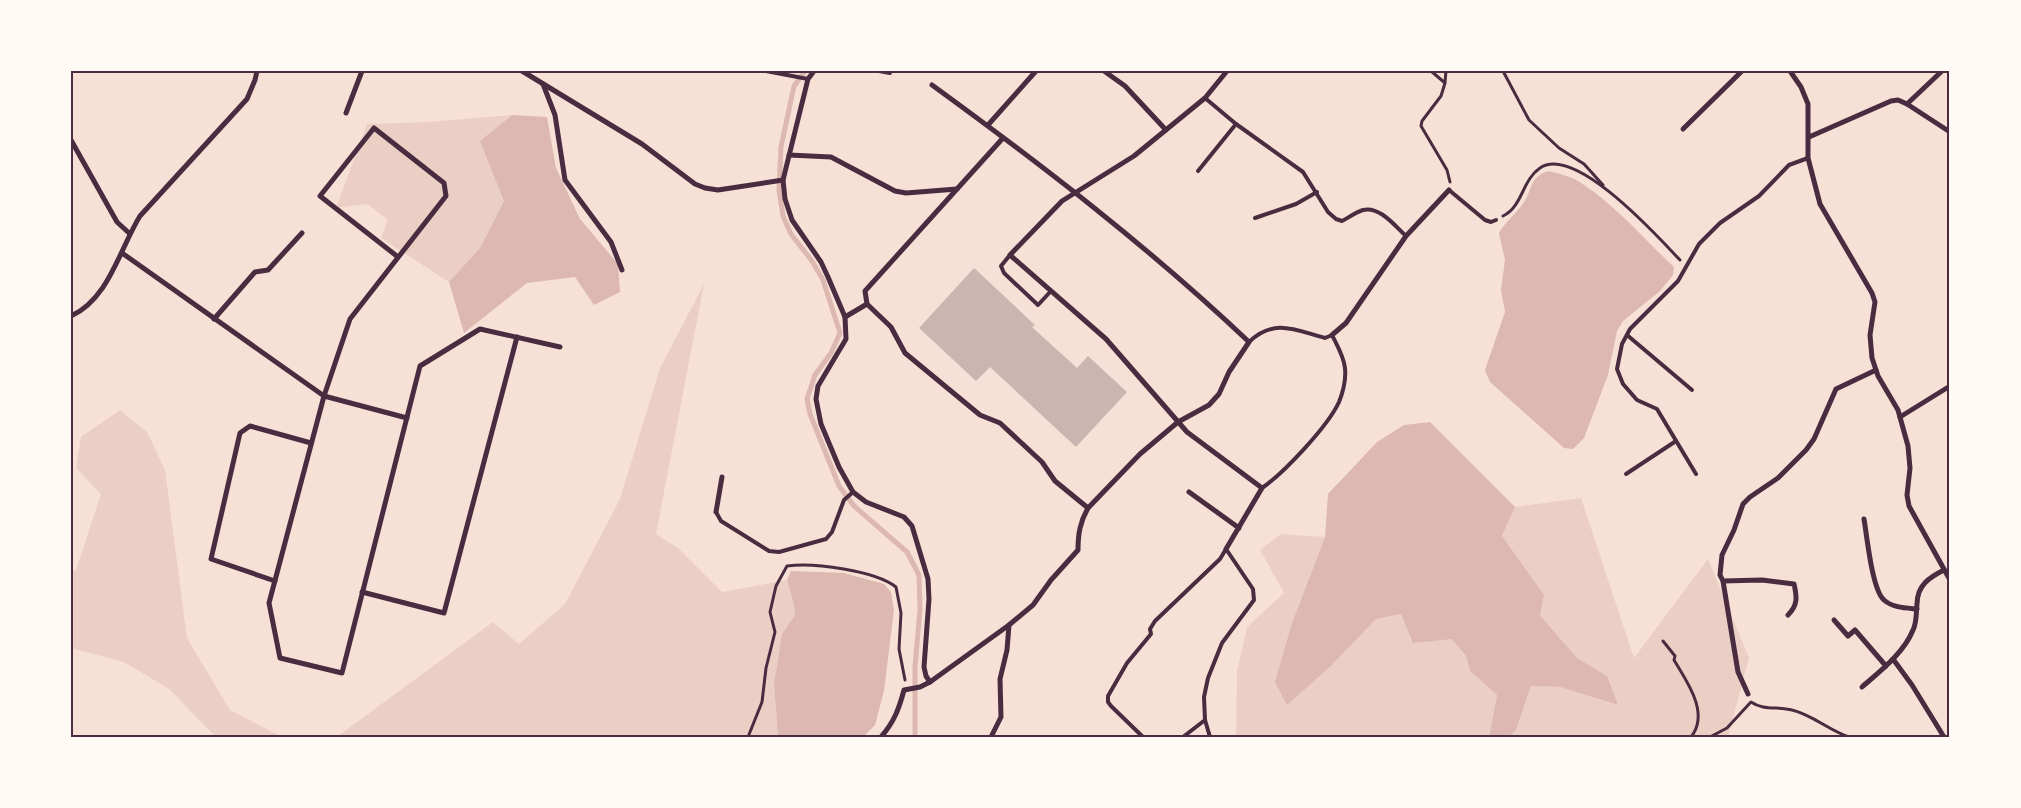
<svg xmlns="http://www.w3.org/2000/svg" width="2021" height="808" font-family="Helvetica,sans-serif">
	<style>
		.green { fill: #ebcfc5 }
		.water { fill: #dcb8b0 }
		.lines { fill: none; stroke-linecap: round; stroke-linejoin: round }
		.stream { stroke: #dcb8b0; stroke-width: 5 }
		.building { fill: #ccb4b1 }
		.path { stroke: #4a2c40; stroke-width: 3 }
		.service { stroke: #4a2c40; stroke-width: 4 }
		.minor { stroke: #4a2c40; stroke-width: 5 }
		.neatline { fill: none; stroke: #4a2c40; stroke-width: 2 }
	</style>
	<rect width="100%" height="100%" fill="#f7e1d7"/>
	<!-- green -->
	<g class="green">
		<polygon points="512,115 481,141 504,201 480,248 449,282 381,238 388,220 367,204 336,208 367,124 428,122"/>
		<polygon points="704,284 656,534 678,548 722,592 787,580 793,601 795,615 782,634 774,684 778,737 309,737 338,736 493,622 519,644 565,604 620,499 660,368"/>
		<polygon points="120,410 147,432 165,470 187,638 230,710 282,737 216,737 169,689 124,662 71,648 71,571 76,570 101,494 76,468 81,437"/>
		<polygon points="1581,498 1634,658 1708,559 1749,658 1728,737 1509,737 1516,730 1531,686 1560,687 1617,705 1607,676 1577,658 1540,615 1502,536 1515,507"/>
		<polygon points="1281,534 1325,537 1292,623 1287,704 1332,665 1376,619 1401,614 1452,639 1466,656 1470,671 1497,695 1489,737 1236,737 1237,671 1247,627 1284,593 1260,550"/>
	</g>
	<!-- water -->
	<g class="water">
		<polygon points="512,115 547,117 556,168 580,219 618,264 620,292 594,305 575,277 527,283 464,333 449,282 480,248 504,201 480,141"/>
		<path d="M1548,171C1561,174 1574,177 1584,185C1615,205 1646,241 1674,267L1673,275L1660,291L1623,321L1617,331L1608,375L1584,438L1573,449L1564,448L1490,382L1485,370L1505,312L1501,290L1505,260L1499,233C1505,222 1515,215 1522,205C1533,191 1528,178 1548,171Z"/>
		<polygon points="1430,422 1515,507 1502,536 1544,595 1540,615 1577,658 1607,676 1618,705 1560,687 1531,686 1516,730 1509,737 1489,737 1497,695 1470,671 1466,656 1452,639 1413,643 1401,614 1376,619 1332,665 1287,705 1275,682 1292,623 1325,537 1328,494 1377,442 1404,425"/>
		<polygon points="791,571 844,573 884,584 891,592 894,610 884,691 875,725 863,737 778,737 774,684 782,634 795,615 793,601 787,580"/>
	</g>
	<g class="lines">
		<!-- stream -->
		<polyline class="stream" points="805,71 794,86 781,147 779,190 783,216 791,234 812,261 823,280 840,333 831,353 815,375 807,399 810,414 839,486 854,506 907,552 919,575 920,609 915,667 915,737"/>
	</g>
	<!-- building -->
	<polygon class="building" points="974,268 1035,325 1032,327 1077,368 1088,356 1127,392 1076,447 990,367 976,381 919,328"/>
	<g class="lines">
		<!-- path -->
		<g class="path">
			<polyline points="1431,71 1445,83 1441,96 1422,121 1421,126 1447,170 1450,182"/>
			<polyline points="1503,71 1529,120 1559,148 1584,164 1603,185"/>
			<polyline points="1445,82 1446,71"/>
			<path d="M1503,216C1523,206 1522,180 1540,168C1575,144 1658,237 1680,260"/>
			<path d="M1663,641L1675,656L1674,660C1687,682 1710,713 1691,737"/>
			<path d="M1751,702C1764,711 1778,706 1792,710C1813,715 1828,730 1849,737"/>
			<path d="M748,737L762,702L766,668L775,632L770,612L776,586L787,566C813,562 876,571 896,587L901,613L899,649L905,680"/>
			<polyline points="1710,737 1727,728 1750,703"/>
		</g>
		<!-- service -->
		<g class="service">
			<polyline points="766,71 808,79"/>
			<polyline points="879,71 890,73"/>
			<path d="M1205,98L1236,124L1303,172L1328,212L1336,219L1342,221C1348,218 1356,212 1363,210C1380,206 1395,226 1406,236"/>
			<polyline points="1198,171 1236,124"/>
			<polyline points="1449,190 1485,220 1491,222 1496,220"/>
			<polyline points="1255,218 1296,204 1317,192"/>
			<polyline points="1010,255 1001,266 1004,273 1038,305 1051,291"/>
			<polyline points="1627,335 1692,390"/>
			<path d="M1249,342C1274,318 1295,330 1325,338L1332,335C1337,345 1344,357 1345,368C1346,378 1343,392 1339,402C1328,426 1284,473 1262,488"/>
			<polyline points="1626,474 1676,441"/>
			<polyline points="1696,474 1657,409 1637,400 1623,384 1617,369 1622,344 1630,329 1678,281 1699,244 1720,223 1759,196 1789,165 1808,158"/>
			<polyline points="716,512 721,521 769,551 779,552 826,539 832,532 844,500 853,492"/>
			<polyline points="1205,720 1210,737"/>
			<polyline points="1143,737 1111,706 1108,702 1108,696 1127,663 1151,634 1150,629 1155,621 1220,559 1226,549 1253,589 1254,600 1222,643 1208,678 1204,697 1205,720 1183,737"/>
		</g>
		<!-- minor -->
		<g class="minor">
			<polyline points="522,71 642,144 695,184 705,188 718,190 783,180"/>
			<polyline points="814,71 808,79 783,180 785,199 792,220 821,262 828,277 845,317 846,339 818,386 816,399 821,424 839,467 853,492 866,502 904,517 912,526 928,579 929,599 924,667 926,676 930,682"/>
			<polyline points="1104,71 1125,86 1166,130"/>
			<polyline points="1790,71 1801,87 1808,104 1808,158 1820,204 1872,293 1875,302 1870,335 1872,358 1878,376 1898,410 1908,446 1910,468 1907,495 1909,506 1950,580"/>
			<polyline points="543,84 555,115 565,180 611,242 622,270"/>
			<polyline points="1907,104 1950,132"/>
			<polyline points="346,113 362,71"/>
			<polyline points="988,125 1036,71"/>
			<polyline points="1683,129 1742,71"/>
			<polyline points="1809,137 1891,101 1898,100 1907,104 1942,71"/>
			<polyline points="1003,138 865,291 867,304 891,327 905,353 980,415 1000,423 1042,462 1055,481 1088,508"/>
			<polyline points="71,140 117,222 129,233"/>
			<polyline points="789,155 831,157 895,191 906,193 957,189"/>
			<polyline points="122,253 324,396 407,418"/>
			<polyline points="398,257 320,196 374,128 444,183 446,196 350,319 324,396 269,603 280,658 342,673 420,366 480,329 560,347"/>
			<path d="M71,316C109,299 120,248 140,216L247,99L255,80L257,71"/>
			<polyline points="845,317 867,304"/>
			<polyline points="214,319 255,272 268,270 302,233"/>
			<polyline points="1332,335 1346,323 1406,236 1449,190"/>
			<polyline points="1900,417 1950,386"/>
			<polyline points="1189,492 1239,528"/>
			<polyline points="716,512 722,477"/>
			<path d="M1864,519C1867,536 1872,590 1884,600C1893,608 1906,608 1917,609"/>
			<polyline points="1226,549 1262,488 1187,432 1106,339 1010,255 1062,201 1134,156 1205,98 1227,71"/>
			<polyline points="275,581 211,559 240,433 250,426 311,443"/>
			<polyline points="1723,581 1738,672 1748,694"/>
			<polyline points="362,592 444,613 517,337"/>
			<path d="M1788,615C1798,605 1797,597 1794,584L1762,580L1723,581L1720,575L1722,555L1734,530L1743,504L1750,497L1778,478L1806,450L1814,439L1836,389L1876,370"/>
			<polyline points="1834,620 1848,636 1855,630 1886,666"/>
			<polyline points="1893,659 1912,685 1944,737"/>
			<path d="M1862,687C1879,672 1904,653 1913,630C1917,622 1916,613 1917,604C1917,585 1930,577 1944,570"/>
			<path d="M881,737C894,722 899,709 904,690L920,687L930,682L1009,625L1033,605L1051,580L1078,550C1078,534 1080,522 1088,508L1140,454L1178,422L1209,405L1219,394L1229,372L1249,342C1150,248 1042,165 932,85"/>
			<polyline points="991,737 1001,717 1000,679 1007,650 1009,625"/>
		</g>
	</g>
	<!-- border -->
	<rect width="2021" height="808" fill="none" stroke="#fffaf5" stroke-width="145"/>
	<rect x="72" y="72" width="1876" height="664" class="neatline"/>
</svg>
